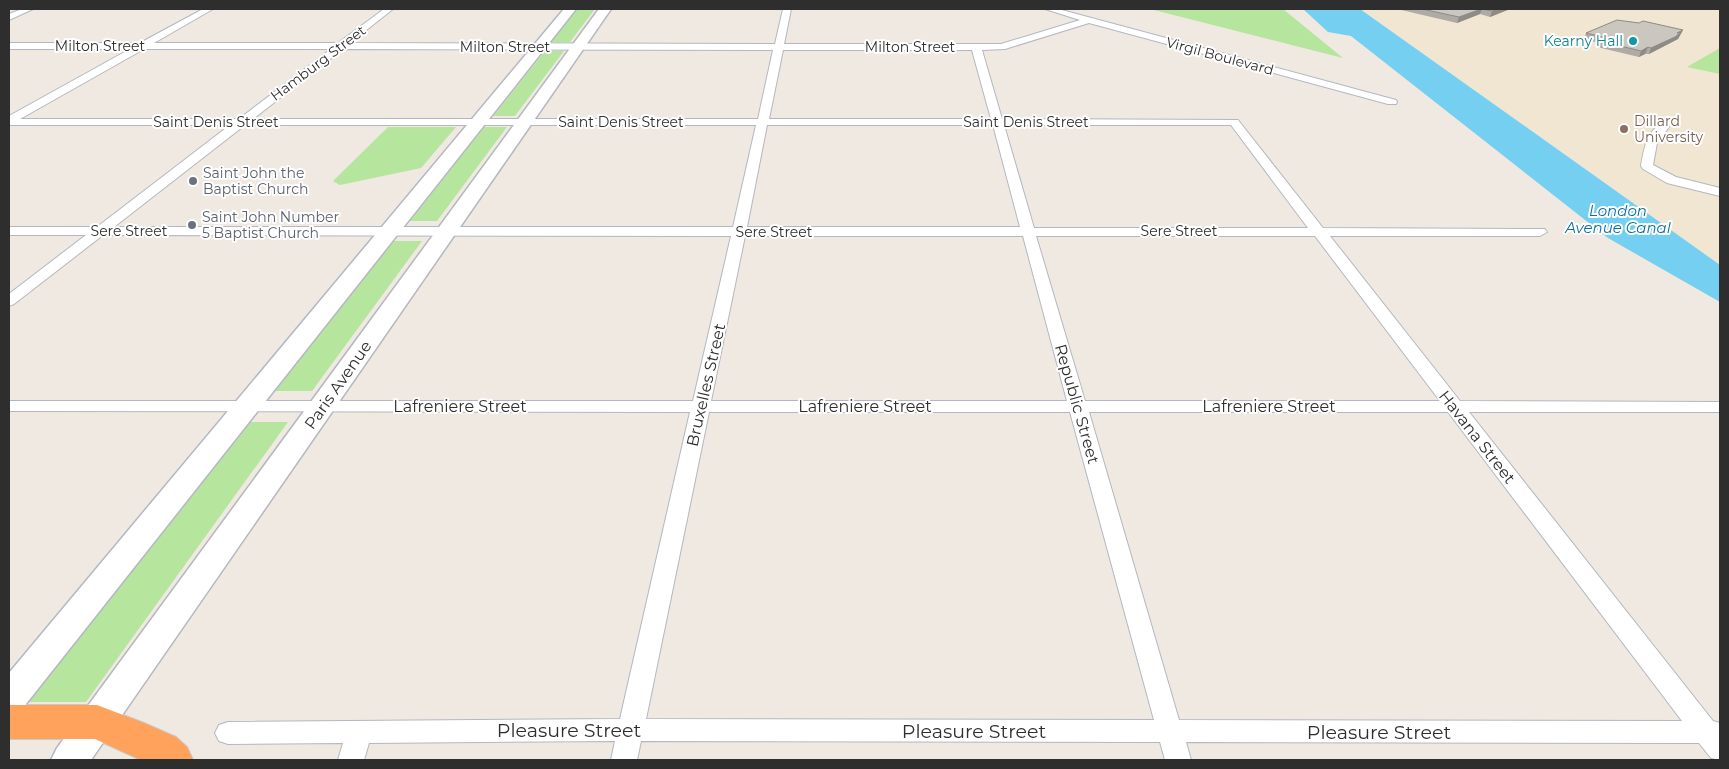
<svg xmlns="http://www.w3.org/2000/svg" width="1729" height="769" font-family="Montserrat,sans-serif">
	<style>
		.education { fill: #f0e6d1 }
		.green { fill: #b6e59e }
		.water { fill: #75cff0 }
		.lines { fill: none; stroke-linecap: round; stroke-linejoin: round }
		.street-casing { stroke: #b4b7c1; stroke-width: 2 }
		.secondary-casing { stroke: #b4b7c1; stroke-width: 3 }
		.highway-casing { stroke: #c9c9c9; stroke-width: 2 }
		.street { fill: #fff; fill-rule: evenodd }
		.secondary { fill: #fff; fill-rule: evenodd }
		.highway { fill: #ffa35c; fill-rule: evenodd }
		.wall { fill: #afaba4 }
		.shaded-wall { fill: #8e8b86 }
		.building { fill: #cbc7bf; stroke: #8e8b86 }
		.culture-dot { fill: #0f9aa8; stroke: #fff; stroke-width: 2 }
		.education-dot { fill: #8d6e63; stroke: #fff; stroke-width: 2 }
		.worship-dot { fill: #6b7280; stroke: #fff; stroke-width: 2 }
		.labels { text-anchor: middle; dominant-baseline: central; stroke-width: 4; stroke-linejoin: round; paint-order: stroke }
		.far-culture-label { font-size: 14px; fill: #0d838f; stroke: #fff; text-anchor: end }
		.far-street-label { font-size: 14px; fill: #2e2e2e; stroke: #fff }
		.far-education-label { font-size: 14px; fill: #785e54; stroke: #fff; text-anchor: start }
		.far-worship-label { font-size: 14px; fill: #5b616d; stroke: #fff; text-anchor: start }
		.far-water-label { font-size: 15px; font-style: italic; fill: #0d6fa3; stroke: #fff }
		.street-label { font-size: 16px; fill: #2e2e2e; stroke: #fff }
		.near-street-label { font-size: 19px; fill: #2e2e2e; stroke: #fff }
	</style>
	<rect width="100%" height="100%" fill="#efe9e1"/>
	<!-- education -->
	<polygon class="education" points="1360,9 1720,9 1720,265 1697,249"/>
	<!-- green -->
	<g class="green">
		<polygon points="578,9 595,9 570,42 551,42"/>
		<polygon points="1150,9 1283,9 1343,58"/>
		<polygon points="1720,48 1720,74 1687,67"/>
		<polygon points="545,51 564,51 515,116 493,116"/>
		<polygon points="388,127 456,127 421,168 340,185 333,181"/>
		<polygon points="484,127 507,127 437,221 410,221"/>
		<polygon points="394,241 422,241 312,391 275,391"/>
		<polygon points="251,422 288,422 86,702 28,702"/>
	</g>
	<!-- water -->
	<polygon class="water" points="1303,9 1360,9 1720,265 1720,302 1608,238 1351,36 1328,32"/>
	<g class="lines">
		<!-- street casing -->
		<g class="street-casing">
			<g id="street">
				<polygon points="22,9 33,9 9,20 9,14"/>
				<path d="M203,9H213L154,43H338L384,9H393L350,43L775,44L783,9H791L784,44H1001L1080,20L1045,9H1058L1396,100L1397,102L1396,104H1388L1089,23L1005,49L982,50L1002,119L1238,120L1323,228L1545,229L1547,232L1540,236H1330L1460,401L1720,402V412H1469L1713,721L1720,723V760L1711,758L1699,743L1186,742L1191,760H1165L1160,742L641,741L637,760H611L615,741L369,743L364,760H338L343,743L228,744L219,741L215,733L219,725L228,722L620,719L690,412L9,411V401H693L731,236L103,235L14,304L9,306V294L86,235H9V227H97L230,125H9V116L130,49H9V43H140ZM144,49H331L239,119H20ZM343,49L773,50L758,119H253ZM783,50H972L991,119H769ZM245,125H756L733,227H114ZM767,125H993L1020,227H747ZM1004,125H1231L1308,228H1034ZM745,236H1023L1067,401H711ZM1036,236H1315L1440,401H1085ZM709,412H1070L1154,720L646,719ZM1089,412H1448L1682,721L1179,720Z"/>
				<path d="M1663,124L1669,127L1657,143L1653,165L1676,177L1720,188V196L1667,183L1643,169L1641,166C1643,153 1647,128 1663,124Z"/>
			</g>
		</g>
		<!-- secondary casing -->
		<g class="secondary-casing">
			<g id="secondary">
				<polygon points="564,9 576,9 22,709 9,713 9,673"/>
				<polygon points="599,9 611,9 91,760 51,760 57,748"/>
			</g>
		</g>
		<!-- highway casing -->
		<g class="highway-casing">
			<polygon id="highway" points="9,705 97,705 144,723 176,737 187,747 193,760 141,760 95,739 9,739"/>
		</g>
		<!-- street -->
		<use href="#street" class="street"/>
		<!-- secondary -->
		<use href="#secondary" class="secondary"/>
		<!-- highway -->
		<use href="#highway" class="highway"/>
	</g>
	<!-- wall -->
	<g class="wall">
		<polygon points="1397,9 1510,9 1490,17 1480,14 1457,23"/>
		<polygon points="1683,30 1678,39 1649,54 1645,54 1639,57 1597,47 1599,43 1584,39 1586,33"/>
	</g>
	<!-- shaded-wall -->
	<g class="shaded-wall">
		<polygon points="1482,9 1480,14 1457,23 1459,17"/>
		<polygon points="1497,9 1510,9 1490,17 1492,11"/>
		<polygon points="1683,30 1678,39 1649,54 1651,48"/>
		<polygon points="1648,47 1645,54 1639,57 1641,51"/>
	</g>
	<!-- building -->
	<g class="building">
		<polygon points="1422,9 1481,9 1459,17"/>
		<polygon points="1483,9 1497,9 1492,11"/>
		<polygon points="1617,20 1639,23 1643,21 1683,30 1677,33 1680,33 1675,37 1651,48 1648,47 1641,51 1600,41 1607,38 1586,33"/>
	</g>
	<!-- markers -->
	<circle class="culture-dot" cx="1633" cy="41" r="5"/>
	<circle class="education-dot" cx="1624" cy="129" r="5"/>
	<g class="worship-dot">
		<circle cx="193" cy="181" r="5"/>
		<circle cx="192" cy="225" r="5"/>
	</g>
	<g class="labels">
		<!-- far-culture labels -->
		<g class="far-culture-label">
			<text x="1623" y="41">Kearny Hall</text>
		</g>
		<!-- far-street labels -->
		<g class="far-street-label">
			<text x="100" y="46">Milton Street</text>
			<text x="505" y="47">Milton Street</text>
			<text x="910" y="47">Milton Street</text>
			<text transform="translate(1220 56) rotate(15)">Virgil Boulevard</text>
			<text transform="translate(318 63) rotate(-37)">Hamburg Street</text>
			<text x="216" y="122">Saint Denis Street</text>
			<text x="621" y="122">Saint Denis Street</text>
			<text x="1026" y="122">Saint Denis Street</text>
			<text x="129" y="231">Sere Street</text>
			<text x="1179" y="231">Sere Street</text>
			<text x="774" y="232">Sere Street</text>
		</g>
		<!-- far-education labels -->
		<g class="far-education-label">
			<text x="1634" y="121">Dillard<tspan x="1634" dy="16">University</tspan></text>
		</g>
		<!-- far-worship labels -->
		<g class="far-worship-label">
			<text x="203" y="173">Saint John the<tspan x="203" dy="16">Baptist Church</tspan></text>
			<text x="202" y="217">Saint John Number<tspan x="202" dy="16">5 Baptist Church</tspan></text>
		</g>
		<!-- far-water labels -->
		<g class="far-water-label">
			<text x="1618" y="210">London<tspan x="1618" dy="17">Avenue Canal</tspan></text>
		</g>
		<!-- street labels -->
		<g class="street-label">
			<text transform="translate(338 385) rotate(-55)">Paris Avenue</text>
			<text transform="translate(706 385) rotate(-77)">Bruxelles Street</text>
			<text transform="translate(1077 404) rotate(74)">Republic Street</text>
			<text x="460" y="406">Lafreniere Street</text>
			<text x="865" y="406">Lafreniere Street</text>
			<text x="1269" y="406">Lafreniere Street</text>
			<text transform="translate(1477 437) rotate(52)">Havana Street</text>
		</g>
		<!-- near-street labels -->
		<g class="near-street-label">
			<text x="569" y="730">Pleasure Street</text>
			<text x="974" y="731">Pleasure Street</text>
			<text x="1379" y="732">Pleasure Street</text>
		</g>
	</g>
	<!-- border -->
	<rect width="1729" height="769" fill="none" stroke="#2e2e2e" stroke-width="20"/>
</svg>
